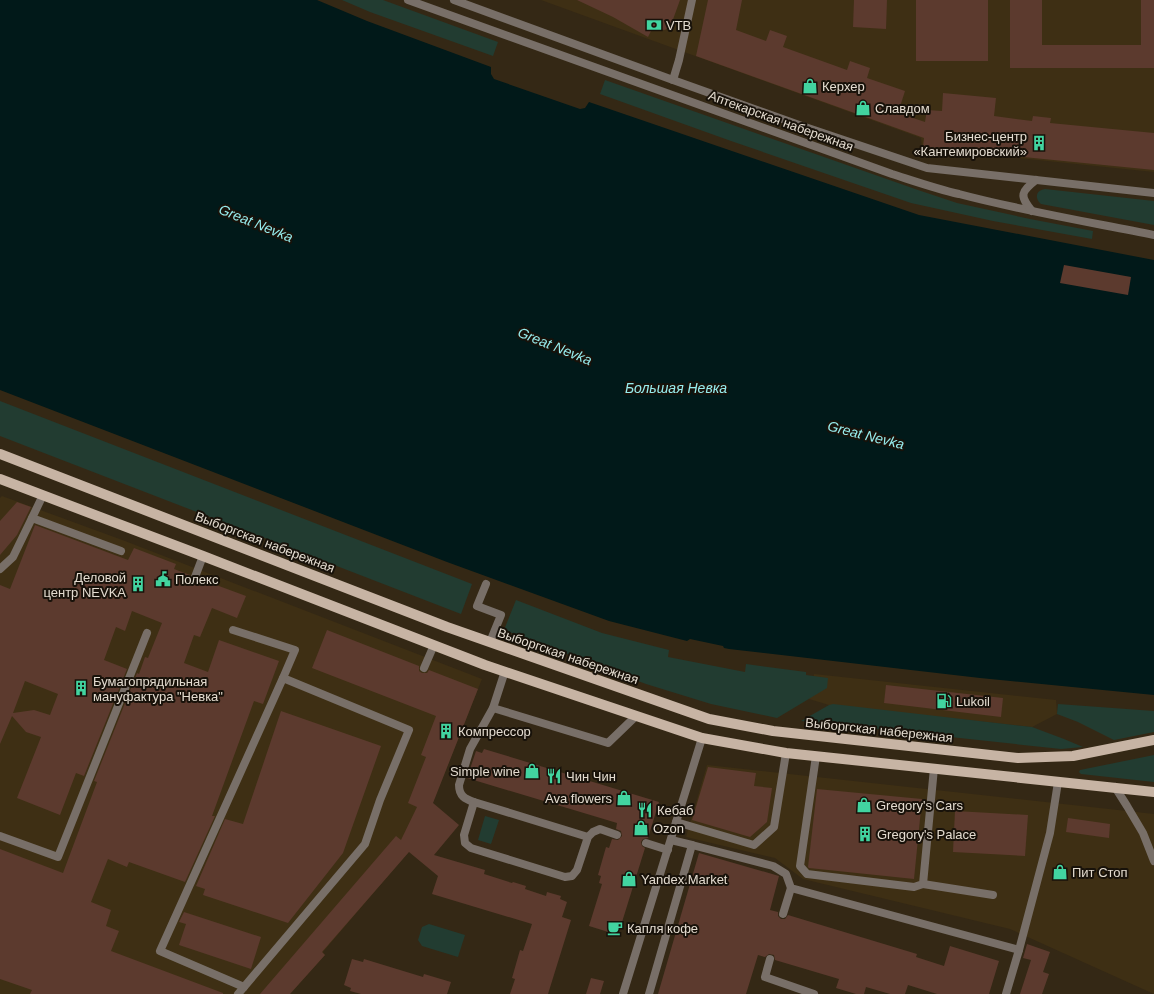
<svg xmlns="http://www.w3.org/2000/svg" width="1154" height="994" font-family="Helvetica,sans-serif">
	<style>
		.built { fill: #3e2f14 }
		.green { fill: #223c31 }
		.water { fill: #011919 }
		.building { fill: #5c3a2e; fill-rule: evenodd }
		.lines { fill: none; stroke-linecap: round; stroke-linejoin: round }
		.service { stroke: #786f68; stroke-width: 8 }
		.tertiary { stroke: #786f68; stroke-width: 8 }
		.primary { stroke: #c7b4a4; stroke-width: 10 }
		.labels { text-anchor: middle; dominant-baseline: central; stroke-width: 4; stroke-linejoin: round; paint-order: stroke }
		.poi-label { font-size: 13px; fill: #e4dcd0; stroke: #18120a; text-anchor: start }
		.street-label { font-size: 13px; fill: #e4dcd0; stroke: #18120a }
		.water-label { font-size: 14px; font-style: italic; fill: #97edee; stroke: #18120a }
	</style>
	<rect width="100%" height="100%" fill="#342815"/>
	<!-- built -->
	<g class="built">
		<polygon points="541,0 1154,0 1154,172 922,148 921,138"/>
		<polygon points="2,496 125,541 482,679 429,812 411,849 323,952 325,955 290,994 0,994 0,498"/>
		<polygon points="814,674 1056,700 1057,714 1032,727 829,705 809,699"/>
		<polygon points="707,765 1154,814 1154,994 1010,929 803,879 775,858 686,837"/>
	</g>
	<!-- green -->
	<g class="green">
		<polygon points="342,0 383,0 498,42 493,56 370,12"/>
		<polygon points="605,80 918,190 957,203 1030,219 1093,231 1092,239 993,221 911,203 731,141 600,94"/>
		<path d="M1045,189L1154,201V225L1041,204C1034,198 1036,190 1045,189Z"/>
		<polygon points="0,401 472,584 461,614 0,436"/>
		<polygon points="516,600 602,633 669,650 668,657 745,672 746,664 806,672 806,675 828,678 827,688 777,718 711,704 646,684 504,630"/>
		<polygon points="833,704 1032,727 1064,739 1083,747 1061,749 801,721 829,705"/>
		<polygon points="1058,704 1154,711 1154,732 1114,740 1078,722 1057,714"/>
		<polygon points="1154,755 1154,782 1081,774 1079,772 1080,770"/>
		<polygon points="485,816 499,820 491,844 478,840"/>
		<polygon points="429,924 465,935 458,957 422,946 418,940 422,927"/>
	</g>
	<!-- water -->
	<polygon class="water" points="0,0 317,0 367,21 491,67 491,74 494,79 580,109 585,108 589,102 919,215 1154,260 1154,695 980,678 729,649 724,648 723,646 690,639 687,641 609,621 447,562 0,390"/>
	<!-- building -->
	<g class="building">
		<polygon points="577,0 680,0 671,25 665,30 652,29 648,37 613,17"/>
		<polygon points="708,0 742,0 736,30 766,41 770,30 787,36 783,47 847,70 850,61 870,68 867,78 905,91 898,113 925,122 927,110 942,111 943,93 996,98 994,116 1032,121 1033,116 1051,118 1050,123 1154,133 1154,170 923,147 924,138 696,56"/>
		<polygon points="854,0 887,0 886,29 853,27"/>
		<rect x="916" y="0" width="72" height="61"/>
		<polygon points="1010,0 1042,0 1042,45 1141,45 1141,0 1154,0 1154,68 1010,68"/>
		<polygon points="1064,265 1131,277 1128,295 1060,283"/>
		<polygon points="17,502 31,507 17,535 0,555 0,521"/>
		<path d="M35,525L128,560L134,548L176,564L174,569L190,575V578L193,582H196L200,579L246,596L237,618L212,608L200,637L194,635L184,663L208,672L219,640L279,661L263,704L254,701L212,816H215L185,882L129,862L127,867L108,859L91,902L111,910L106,926L119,931L111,951L223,993V994H30L32,990L0,979V849L63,873L97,782L94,781L137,673L139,674L145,657L148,658L162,623L132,611L125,631L116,627L104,660L127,669L84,776L76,773L60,815L17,798L41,737L26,732L12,716L0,744V585L10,589ZM25,681L58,694L50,715L34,710L13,713Z"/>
		<polygon points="327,630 419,666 419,671 422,673 427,673 429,670 478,689 433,803 459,825 434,855 485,870 484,874 512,883 513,882 526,886 525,889 546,896 547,892 561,896 560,899 567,902 562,917 571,920 548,994 510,994 515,979 512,978 520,950 523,951 532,924 432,894 438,876 409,852 322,952 325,955 290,994 260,994 396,836 401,840 417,807 408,803 426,757 421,755 436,716 312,668"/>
		<polygon points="886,685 1003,698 1001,717 884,703"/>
		<polygon points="281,711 381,746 343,853 288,923 203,895 205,889 196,886 225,819 243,824"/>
		<polygon points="484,749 659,802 648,838 643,839 641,842 642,846 645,848 618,935 589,926 602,884 599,883 601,876 598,875 606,847 609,848 612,839 618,840 622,836 621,831 616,829 617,823 467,778 476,751 482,753"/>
		<polygon points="708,767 756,773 754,786 772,788 767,822 750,837 692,820"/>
		<polygon points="817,789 922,799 914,879 809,868 808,867"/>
		<polygon points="955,811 1028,815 1025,856 953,852"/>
		<polygon points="1068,818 1110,824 1109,838 1066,832"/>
		<polygon points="699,853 779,876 770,910 778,912 778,916 781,919 785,919 788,915 917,954 916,957 944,966 950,946 999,961 989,994 937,994 908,985 905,994 890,994 866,987 864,994 856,994 836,988 839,979 775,960 774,955 769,954 765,957 758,955 746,994 658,994"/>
		<polygon points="184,912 261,937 251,969 179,945 186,924 179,922"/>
		<polygon points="1027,944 1050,952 1043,972 1049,974 1042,994 1020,994 1031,960 1023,958"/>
		<polygon points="352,959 363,962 364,959 423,977 424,974 451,982 447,994 361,994 350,991 351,988 344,985"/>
		<polygon points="591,978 604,981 600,994 586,994"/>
	</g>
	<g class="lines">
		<!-- service -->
		<g class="service">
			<polyline points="673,80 679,60 692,0"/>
			<polyline points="43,495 32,518 121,551"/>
			<polyline points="0,569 13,557 32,518"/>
			<polyline points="195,577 203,556"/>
			<polyline points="486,584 477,606 501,615 490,642"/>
			<polyline points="233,630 295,650 283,678 409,730 380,800 365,844 238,994"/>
			<polyline points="424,668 434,645"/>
			<polyline points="493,708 608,743 636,716"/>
			<polyline points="816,756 800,866 807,874 914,887 923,884 934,768"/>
			<polyline points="1115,787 1127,806 1143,833 1154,861"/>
			<path d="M474,802C465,799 459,796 459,785L470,749L493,708L505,671"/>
			<polyline points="676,822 754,845 774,827 786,753"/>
			<polyline points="0,836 58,857 147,633"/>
			<polyline points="588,837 474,802 464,835 465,843 471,848 565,877 572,876 577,870 588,837 593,832 600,829 617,835"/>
			<polyline points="671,840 692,845"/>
			<polyline points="646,843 668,850"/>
			<polyline points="923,884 993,895"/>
			<polyline points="783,914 791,888"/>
			<polyline points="770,959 765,977 814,994"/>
			<polyline points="244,987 160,951 283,678"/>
			<polyline points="649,994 692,845 773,866 786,874 791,888 1019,950"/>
			<polyline points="1006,994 1019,950 1050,833 1058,782"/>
		</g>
		<!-- tertiary -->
		<g class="tertiary">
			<path d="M408,0L892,174C914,181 937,189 959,194C1023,211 1089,222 1154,235"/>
			<polyline points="454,0 673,80 802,126 927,168 1154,193"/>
			<path d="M1032,211C1019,195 1021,192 1036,180"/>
			<polyline points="623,994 702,738"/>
		</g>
		<!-- primary -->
		<g class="primary">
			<polyline points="0,454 447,627 709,719 773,731 1018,758 1073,756 1154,740"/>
			<polyline points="0,479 203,556 485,665 702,738 786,753 1154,792"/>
		</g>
	</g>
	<!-- icons -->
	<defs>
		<g id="bank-bare" transform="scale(1.2)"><path d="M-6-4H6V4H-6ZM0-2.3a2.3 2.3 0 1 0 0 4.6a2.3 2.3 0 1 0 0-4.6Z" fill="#42d4a0" stroke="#18120a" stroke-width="2.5" paint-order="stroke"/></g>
		<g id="shop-bare" transform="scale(1.2)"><path d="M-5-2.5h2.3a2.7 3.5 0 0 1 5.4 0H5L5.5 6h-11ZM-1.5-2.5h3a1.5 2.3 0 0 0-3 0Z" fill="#42d4a0" stroke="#18120a" stroke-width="2.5" paint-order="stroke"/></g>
		<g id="building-bare" transform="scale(1.2)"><path d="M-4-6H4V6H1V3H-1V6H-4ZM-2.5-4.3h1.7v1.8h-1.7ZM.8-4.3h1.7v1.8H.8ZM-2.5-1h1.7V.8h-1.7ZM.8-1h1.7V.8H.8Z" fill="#42d4a0" stroke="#18120a" stroke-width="2.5" paint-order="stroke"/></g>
		<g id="civic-bare" transform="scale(1.2)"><path d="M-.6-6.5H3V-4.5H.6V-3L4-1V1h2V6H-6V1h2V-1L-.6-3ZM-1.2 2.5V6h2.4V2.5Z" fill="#42d4a0" stroke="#18120a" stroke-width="2.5" paint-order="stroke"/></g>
		<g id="fuel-bare" transform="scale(1.2)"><path d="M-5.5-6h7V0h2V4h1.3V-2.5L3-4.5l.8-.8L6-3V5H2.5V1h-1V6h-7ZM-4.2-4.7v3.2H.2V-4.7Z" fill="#42d4a0" stroke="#18120a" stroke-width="2.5" paint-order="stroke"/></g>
		<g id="restaurant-bare" transform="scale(1.2)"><path d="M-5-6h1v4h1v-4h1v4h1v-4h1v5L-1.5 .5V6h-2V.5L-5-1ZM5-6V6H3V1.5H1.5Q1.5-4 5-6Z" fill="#42d4a0" stroke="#18120a" stroke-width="2.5" paint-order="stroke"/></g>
		<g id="cafe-bare" transform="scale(1.2)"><path d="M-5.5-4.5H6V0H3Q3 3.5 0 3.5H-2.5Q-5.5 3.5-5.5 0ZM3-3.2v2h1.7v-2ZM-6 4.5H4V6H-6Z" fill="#42d4a0" stroke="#18120a" stroke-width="2.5" paint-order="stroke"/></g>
	</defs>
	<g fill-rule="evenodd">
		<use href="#bank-bare" x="654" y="25"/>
		<use href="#shop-bare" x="810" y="86"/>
		<use href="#shop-bare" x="863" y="108"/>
		<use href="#building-bare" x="1039" y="143"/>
		<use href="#civic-bare" x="163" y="579"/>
		<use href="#building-bare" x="138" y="584"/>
		<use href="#building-bare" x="81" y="688"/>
		<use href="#fuel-bare" x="944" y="701"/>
		<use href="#building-bare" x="446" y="731"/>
		<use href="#shop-bare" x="532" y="771"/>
		<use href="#restaurant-bare" x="554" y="776"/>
		<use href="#shop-bare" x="624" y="798"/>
		<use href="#shop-bare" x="864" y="805"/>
		<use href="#restaurant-bare" x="645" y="810"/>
		<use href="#shop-bare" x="641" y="828"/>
		<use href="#building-bare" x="865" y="834"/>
		<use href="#shop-bare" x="1060" y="872"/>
		<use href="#shop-bare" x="629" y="879"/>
		<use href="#cafe-bare" x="615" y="928"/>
	</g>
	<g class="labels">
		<!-- poi labels -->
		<g class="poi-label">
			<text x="666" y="25">VTB</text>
			<text x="822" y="86">Керхер</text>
			<text x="875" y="108">Славдом</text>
			<text x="1027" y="136" text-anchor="end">Бизнес-центр<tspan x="1027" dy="15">«Кантемировский»</tspan></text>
			<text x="126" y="577" text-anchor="end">Деловой<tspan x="126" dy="15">центр NEVKA</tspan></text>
			<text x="175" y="579">Полекс</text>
			<text x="93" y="681">Бумагопрядильная<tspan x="93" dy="15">мануфактура "Невка"</tspan></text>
			<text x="956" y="701">Lukoil</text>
			<text x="458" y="731">Компрессор</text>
			<text x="520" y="771" text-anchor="end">Simple wine</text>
			<text x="566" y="776">Чин Чин</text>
			<text x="612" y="798" text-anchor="end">Ava flowers</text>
			<text x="876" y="805">Gregory's Cars</text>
			<text x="657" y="810">Кебаб</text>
			<text x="653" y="828">Ozon</text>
			<text x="877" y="834">Gregory's Palace</text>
			<text x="1072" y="872">Пит Стоп</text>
			<text x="641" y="879">Yandex.Market</text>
			<text x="627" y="928">Капля кофе</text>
		</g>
		<!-- street labels -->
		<g class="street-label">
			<text transform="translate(781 121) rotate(20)">Аптекарская набережная</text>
			<text transform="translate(265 542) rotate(21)">Выборгская набережная</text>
			<text transform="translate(568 656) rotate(19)">Выборгская набережная</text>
			<text transform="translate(879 730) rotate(6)">Выборгская набережная</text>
		</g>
		<!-- water labels -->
		<g class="water-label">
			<text transform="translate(256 223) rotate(22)">Great Nevka</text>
			<text transform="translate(555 346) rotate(22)">Great Nevka</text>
			<text x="676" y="388">Большая Невка</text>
			<text transform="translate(866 435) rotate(14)">Great Nevka</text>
		</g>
	</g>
</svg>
